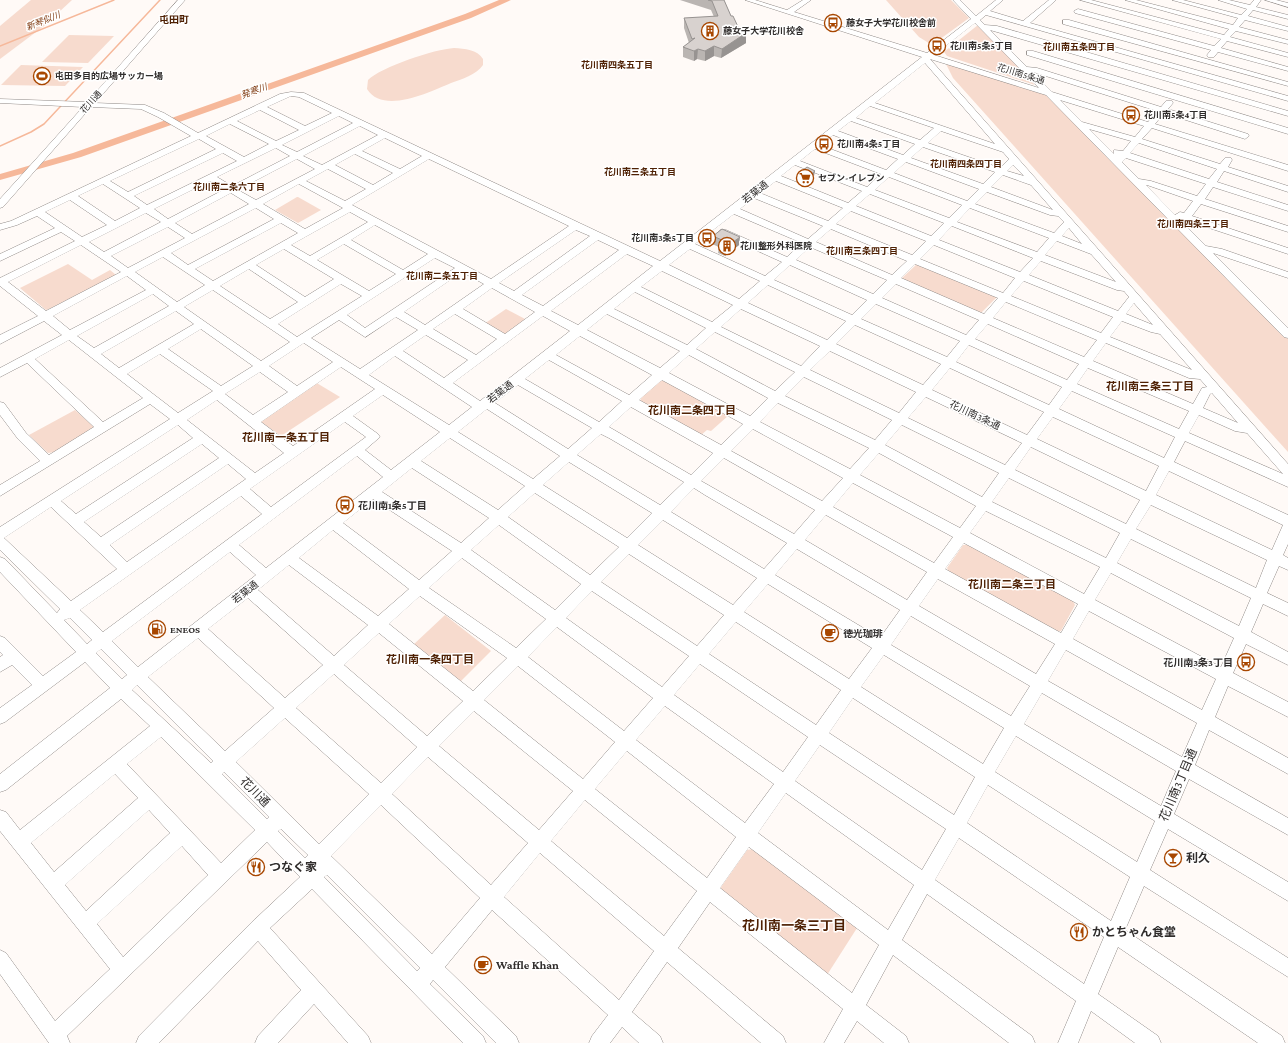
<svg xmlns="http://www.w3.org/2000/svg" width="1288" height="1043" font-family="'Crimson Pro','Noto Sans JP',serif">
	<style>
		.green { fill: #f7dbce }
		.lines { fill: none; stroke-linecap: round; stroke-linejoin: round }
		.stream { stroke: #f6b89a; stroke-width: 1.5 }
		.river { fill: #f6b89a; fill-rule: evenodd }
		.minor-casing { stroke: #918b88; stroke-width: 1 }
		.minor { fill: #fff; fill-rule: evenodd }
		.wall { fill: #bab5b2 }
		.shaded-wall { fill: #979391 }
		.building { fill: #d8d2cf; stroke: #979391 }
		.labels { text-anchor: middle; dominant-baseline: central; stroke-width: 3; stroke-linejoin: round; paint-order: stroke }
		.far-water-label { font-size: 9px; font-style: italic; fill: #844018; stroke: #fff }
		.far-poi-label { font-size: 9px; font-weight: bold; fill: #302d2c; stroke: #fff; text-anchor: start }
		.far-neighbourhood-label { font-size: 9px; font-weight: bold; fill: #4f2104; stroke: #fff }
		.far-street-label { font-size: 9px; fill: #302d2c; stroke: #fff }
		.far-quarter-label { font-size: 10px; font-weight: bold; fill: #4f2104; stroke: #fff }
		.street-label { font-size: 10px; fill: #302d2c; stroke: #fff }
		.poi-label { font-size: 10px; font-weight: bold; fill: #302d2c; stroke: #fff; text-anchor: start }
		.neighbourhood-label { font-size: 11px; font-weight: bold; fill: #4f2104; stroke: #fff }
		.near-street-label { font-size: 12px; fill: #302d2c; stroke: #fff }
		.near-poi-label { font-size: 12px; font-weight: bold; fill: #302d2c; stroke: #fff; text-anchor: start }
		.near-neighbourhood-label { font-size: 13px; font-weight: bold; fill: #4f2104; stroke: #fff }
	</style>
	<rect width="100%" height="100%" fill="#fffaf7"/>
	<!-- green -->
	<g class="green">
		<polygon points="31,0 72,0 44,26 0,59 0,26"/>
		<polygon points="886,0 951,0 969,18 932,45 919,37"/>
		<polygon points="978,25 1035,85 947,56 944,52"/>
		<polygon points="69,35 114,36 88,63 42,62"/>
		<path d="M454,48C465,49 477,49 483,59V65C476,75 462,79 451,83C430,92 383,115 367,89L368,80C381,67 435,49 454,48Z"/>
		<polygon points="946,64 1044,93 1288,339 1288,452 953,78"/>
		<polygon points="21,65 83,67 65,86 1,85"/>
		<polygon points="297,197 298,197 321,210 298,223 275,210"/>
		<polygon points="68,264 92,280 110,270 116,275 49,309 46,310 20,288"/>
		<polygon points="917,264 997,297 981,313 901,279"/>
		<polygon points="506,309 527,320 504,335 484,324"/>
		<polygon points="659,381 664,381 729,415 711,431 707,430 701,435 641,401 640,397"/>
		<polygon points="315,382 340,397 281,436 261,422"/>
		<polygon points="75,410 94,427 55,452 48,453 29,435"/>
		<polygon points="963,545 969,545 1073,601 1075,605 1061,631 1056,631 949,572 947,568"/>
		<polygon points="445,615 491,651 459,683 412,646"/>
		<polygon points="754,849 857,928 827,975 722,894 721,887 747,850"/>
	</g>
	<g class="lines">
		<!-- stream -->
		<g class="stream">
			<polyline points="0,46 114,0"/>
			<polyline points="0,146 31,132 44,124 160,0"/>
		</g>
		<!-- river -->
		<polygon class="river" points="499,0 511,0 471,18 81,157 0,180 0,174 73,153 465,14"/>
		<!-- minor casing -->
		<g class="minor-casing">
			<g id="minor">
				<path d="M178,0H185L95,103L145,105L164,113L198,133L280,94L291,92L304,93L660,261L922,57L745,0H755L787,10L803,0H811L794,12L927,53L971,19L953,0H960L976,16L996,0H1003L990,11L1023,21L1049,0H1056L1030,23L1288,96V101L986,15L980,20L985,25L997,26L1288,111V116L990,30L1027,67L1037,68L1161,107L1166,101H1172L1173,103L1168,109L1248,134L1249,136L1245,139L1242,138L1164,113L1155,124L1288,165V171L1152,128L1142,139L1220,164L1225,158H1231L1232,160L1228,167L1288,186V192L1224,171L1217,182L1288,205V211L1213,187L1205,199L1288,226V232L1201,204L1192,216L1288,248V254L1188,221L1185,225L1206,246L1222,249L1288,272V278L1213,253L1288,328V338L1284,337L1046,95L930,59L1288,464V487L1185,441L1174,462L1288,515V544L1283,555L1288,558V570L1279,566L1267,593L1288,603V616L1263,604L1251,632L1288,652V665L1246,644L1233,673L1288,702V717L1228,686L1215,717L1288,758V774L1209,730L1195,765L1288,818V835L1189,779L1174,814L1288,882V901L1168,829L1150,870L1288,958V977L1144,886L1125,930L1282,1036L1285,1043H1258L1118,947L1098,994L1158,1036L1161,1043H1135L1091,1011L1078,1043H1058L1076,1001L927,894L902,940L1032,1036L1035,1043H1009L893,955L866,1005L906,1036L909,1043H884L857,1021L844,1043H824L843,1009L710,902L678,948L783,1036L786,1043H761L667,962L632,1012L660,1036L663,1043H639L622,1027L610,1043H589L592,1036L608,1015L492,910L445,967L516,1036L519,1043H496L433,980L430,984L483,1036L486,1043H463L312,889L270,928L368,1036L371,1043H348L314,1004L278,1043H255L258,1036L301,990L258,941L159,1043H136L139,1036L252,922L300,877L267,842L67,1036L70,1043H49L0,974V950L6,953L55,1021L110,969L0,831V810L6,812L20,830L150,726L121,699L6,790L0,792V774L110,688L85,662L5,722L0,724V708L32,685L12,665L0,672V657L3,655L0,652V636L5,638L43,676L76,652L0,572V557L5,559L57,613L60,609L0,550V527L170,419L150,404L0,496V485L40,461L18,439L0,415V402L4,403L26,433L49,455L94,427L27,363L0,377V368L62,335L44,321L0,344V335L38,316L0,286V278L75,241L61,232L0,261V254L55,228L37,216L17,225L0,230V224L11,221L191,136L158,117L141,109L91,107L3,207L0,208V199L83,107L0,103V99L87,102ZM975,23L1039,88L934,55ZM925,63L995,144L875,103ZM1032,72H1033L1157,111L1148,122L1052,92ZM291,96L299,97L332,113L305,126L267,107ZM1060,100L1144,126L1135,137L1082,122ZM870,106L934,128L920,140L856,118ZM260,110L299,130L276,141L237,121ZM339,116L353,123L297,152L282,145ZM851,121L915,144L903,155L838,131ZM230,124L269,144L244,157L206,136ZM360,126L378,135L322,165L303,156ZM1089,129L1131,141L1123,151L1114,150V154ZM941,131L1003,152L1009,159L1000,168L928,143ZM833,135L898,159L886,170L820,145ZM385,138L422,156L400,169L362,151ZM199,139L216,149L128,192L110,181ZM1139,143L1217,169L1209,179L1130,153ZM923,147L995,172L983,184L911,158ZM276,148L290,156L232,186L217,177ZM815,149L881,174L867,187L800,161ZM223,153L237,161L147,205L134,196ZM355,154L393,173L373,185L335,165ZM1126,158L1206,184L1197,196L1151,181L1139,179L1122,162ZM297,159L315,169L256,200L238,190ZM429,159L569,226L491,279L352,205ZM906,162L979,189L967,201L894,173ZM795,165L862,191L848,203L781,176ZM1013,165L1024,176L1007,171ZM328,169L366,189L345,201L306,181ZM1003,175L1031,185L1053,210L991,187ZM889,177L962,205L949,218L875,190ZM210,181L225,189L168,219L154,209ZM776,181L843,208L828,221L760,193ZM103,184L140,208L115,221L78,196ZM299,184L343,208L305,229L263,204ZM1146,185H1147L1193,201L1184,213L1180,212L1175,215ZM987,192L1050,215L1058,216L1064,222L1054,233L975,204ZM231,193L249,204L192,234L175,223ZM870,194L944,223L931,236L856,206ZM754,198L823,226L808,239L740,209ZM70,200L107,225L82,237L45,212ZM256,208L274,219L188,265L171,253ZM970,208L1049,238L1037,252L957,222ZM851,211L926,241L912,255L836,224ZM350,212L368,222L310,256L291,245ZM146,213L161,222L104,252L89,242ZM734,214L802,243L787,257L726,230H720L718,232L720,234L782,262L765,276L695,244ZM281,223L298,233L213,281L195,269ZM375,225L428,254L403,270L351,240ZM952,226L1033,258L1020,272L939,240ZM168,227L185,238L128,268L111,256ZM1069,228L1082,244L1062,236ZM831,229L907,261L892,275L816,242ZM576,230L590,236L514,291L499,283ZM598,240L619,250L543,306L522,295ZM1057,241L1091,254L1116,282L1045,255ZM344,244L396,274L369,291L317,260ZM81,245L121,272L46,311L8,282ZM934,245L1015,278L1003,293L920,259ZM810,247L887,280L873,294L796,260ZM284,249L334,279L305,297L256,265ZM690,249L760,281L739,299L669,265ZM627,254L653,266L578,325L551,311ZM163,257L205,285L177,302L135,272ZM435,258L455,268L365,328L347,315ZM1041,261L1117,290L1124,291L1129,297L1118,311L1029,275ZM915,264L998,298L984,314L901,278ZM790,265L867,300L852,315L774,280ZM249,269L298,302L270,319L220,286ZM662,271L733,305L712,322L641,287ZM462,272L484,284L425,325L404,312ZM127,276L146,290L70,330L53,316ZM1024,281L1113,317L1101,333L1011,296ZM341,284L362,296L297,337L278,324ZM896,284L979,320L966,335L882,298ZM768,285L846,321L827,340L748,303ZM492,288L535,312L505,334L463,309ZM213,290L290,342L261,361L184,307ZM635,292L706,328L687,345L614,309ZM153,294L169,306L94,348L77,336ZM1006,302L1097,340L1084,357L993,318ZM1134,303L1153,325L1126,314ZM876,304L960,341L947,357L861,319ZM741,309L820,346L801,366L721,327ZM176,311L194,324L119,368L101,354ZM455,314L497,339L476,355L433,329ZM607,314L680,351L660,368L587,330ZM543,316L570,331L480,401L453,383ZM396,317L418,330L360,369L311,338L339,320L365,337ZM1122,321L1151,332L1160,334L1192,370L1110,337ZM988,324L1079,364L1067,380L975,339ZM855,325L941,364L923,385L836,344ZM201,329L253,366L221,386L168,349ZM715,332L795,372L775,391L696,349ZM426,335L468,360L444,378L403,351ZM580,336L652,375L629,395L556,355ZM69,340L143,398L103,422L35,359ZM304,343L333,362L297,386L269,366ZM1106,343L1189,378L1200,379L1207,387L1202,388L1193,404L1093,361ZM969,345L1062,387L1049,405L956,362ZM830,351L916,392L899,413L810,370ZM160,354L213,391L178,413L127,374ZM689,355L768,398L750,416L669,373ZM395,356L472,407L449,425L369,375ZM549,360L622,401L599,422L525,379ZM341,367L375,389L293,446L261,422ZM950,368L1044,412L1027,435L932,390ZM1088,368L1189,411L1179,429L1077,384ZM260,372L288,392L253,415L225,394ZM804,377L892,420L875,440L785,396ZM662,380L743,424L721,445L639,400ZM518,385L592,428L568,449L495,403ZM1072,391L1175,437L1164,458L1059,409ZM1212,393L1238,423L1203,408L1210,394ZM383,395L440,432L391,470L365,450L380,437L378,434L353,416ZM926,397L1022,443L1005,465L908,418ZM217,400L284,453L255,473L187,420ZM778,403L869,448L850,469L760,422ZM631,407L713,453L691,475L609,427ZM487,409L560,456L533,479L458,432ZM1199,415L1235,431L1247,433L1283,474L1189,433ZM1053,417L1159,466L1146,491L1037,439ZM345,422L366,437L271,507L250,489ZM178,425L193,438L76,514L61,501ZM902,425L999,473L982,497L885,445ZM753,429L843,478L822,501L731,451ZM601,434L609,438L684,482L660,505L577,455ZM450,438L525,486L498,510L421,461ZM202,444L219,458L101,537L84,522ZM1031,447L1140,500L1126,524L1015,470ZM879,453L976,506L960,528L860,475ZM357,456L383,477L266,568L239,545ZM724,458L815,510L794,534L701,481ZM569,462L652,513L627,538L543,485ZM228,464L246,479L127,562L110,545ZM412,468L489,518L461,543L382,492ZM1169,471L1283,525L1272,550L1156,495ZM1009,478L1120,533L1106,558L992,502ZM853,483L953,537L934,563L833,507ZM694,488L705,495L787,543L764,569L671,512ZM535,493L619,547L590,575L508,517ZM241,496L262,514L103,632L80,610ZM373,499L452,551L419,580L343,523ZM1151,505L1267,560L1256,588L1136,529ZM51,507L117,569L71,601L4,538ZM986,511L1100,567L1084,594L970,533ZM826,515L927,572L907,600L805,540ZM663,520L757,578L733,605L638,545ZM499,525L581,584L555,610L471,550ZM333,530L409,589L378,616L299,558ZM1131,539L1251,598L1239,626L1117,563ZM964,543L1078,604L1061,633L945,569ZM797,549L900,610L880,638L775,575ZM230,552L256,575L138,667L112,641ZM629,554L724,615L697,646L601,582ZM462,558L546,619L516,648L429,588ZM289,565L368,625L334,656L258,590ZM1111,573L1234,638L1221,667L1095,600ZM938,579L1055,644L1036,674L919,606ZM768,584L872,648L849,679L744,612ZM592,591L689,656L662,687L566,618ZM420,596L507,658L473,691L389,624ZM248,598L323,665L285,698L208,629ZM1089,611L1216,679L1202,710L1073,639ZM911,616L1030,686L1011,716L891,645ZM70,618L92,640L87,644L64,620ZM736,622L841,690L816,725L709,654ZM557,627L653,698L624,731L528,657ZM379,633L463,701L427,736L344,665ZM198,638L274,708L225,751L148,677ZM101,649L127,675L122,679L96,653ZM1066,650L1197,723L1182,757L1048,681ZM884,655L1004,728L983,764L861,687ZM700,664L808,737L783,772L674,695ZM518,666L615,742L583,779L484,700ZM334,674L417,747L381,783L296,708ZM137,685L213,761L211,763L132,690ZM1042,693L1176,771L1161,806L1024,724ZM853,698L975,777L954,815L829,733ZM665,706L774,784L745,823L636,740ZM474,711L573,791L539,830L439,746ZM285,718L369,794L319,844L236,762ZM1016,736L1155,821L1137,862L995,772ZM161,737L255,830L221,863L127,764ZM820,745L946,829L922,870L795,781ZM627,751L736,837L707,878L595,789ZM428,757L528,843L491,885L392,794ZM224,772L269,817L267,819L222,774ZM115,774L138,798L54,872L31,843ZM988,785L1130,877L1111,921L967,823ZM786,793L914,885L888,930L758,833ZM585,800L697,891L664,936L551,841ZM381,805L480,898L432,954L331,856ZM149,810L170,833L86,911L65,885ZM281,829L308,855L305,858L278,831ZM959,838L1104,937L1084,984L935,880ZM182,846L208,875L123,957L97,924ZM749,847L879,945L852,993L720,888ZM540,853L654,951L619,1000L504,897ZM327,875L420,968L417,971L324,877Z"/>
				<polygon points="1080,0 1091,0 1224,35 1229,29 1125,0 1136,0 1233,25 1238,18 1172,0 1183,0 1241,15 1247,9 1218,0 1229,0 1250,5 1254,0 1261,0 1256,7 1288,15 1288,19 1253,10 1248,16 1288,27 1288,31 1245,20 1239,27 1288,40 1288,44 1236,31 1230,37 1288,53 1288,57 1227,41 1221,48 1288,67 1288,71 1218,52 1214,57 1208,57 1207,55 1211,50 1075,13 1074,11 1078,9 1214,46 1221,39"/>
				<polygon points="1265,0 1276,0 1288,3 1288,7"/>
				<polygon points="1063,20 1069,20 1288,82 1288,86 1063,24"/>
				<polygon points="1027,51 1033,51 1288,128 1288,134 1027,55"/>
			</g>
		</g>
		<!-- minor -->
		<use href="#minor" class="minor"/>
	</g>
	<!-- wall -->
	<g class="wall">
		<polygon points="680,0 724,0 731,16 746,43 721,58 714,56 705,61 697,59 694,61 683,57 683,47 689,43 684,28 684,18 714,17 711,10"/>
		<polygon points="797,175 814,176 804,184 796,180"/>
		<polygon points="713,236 739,245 725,256 718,253 719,247 712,244"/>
	</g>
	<!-- shaded-wall -->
	<g class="shaded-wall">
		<polygon points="746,33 746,43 721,58 722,49"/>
		<polygon points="714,46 714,56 705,61 705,51"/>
		<polygon points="698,49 697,59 694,61 694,51"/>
		<polygon points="815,171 814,176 804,184 805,179"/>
		<polygon points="740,237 739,245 725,256 725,248"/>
	</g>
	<!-- building -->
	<g class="building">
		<polygon points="708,0 724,0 731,16 733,16 740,31 746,33 722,49 714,46 705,51 698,49 694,51 683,47 695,38 692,39 684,18 718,16 712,1"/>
		<polygon points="807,167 815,171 805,179 797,175"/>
		<polygon points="722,229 740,237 725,248 719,245 724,241 713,236"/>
	</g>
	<!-- icons -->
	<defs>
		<g id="bus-ring" transform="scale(0.9)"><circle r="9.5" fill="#fff" stroke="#a84700" stroke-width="1.5"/><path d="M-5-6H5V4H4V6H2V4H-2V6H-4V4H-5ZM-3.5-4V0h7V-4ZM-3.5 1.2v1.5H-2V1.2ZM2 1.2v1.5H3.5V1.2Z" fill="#a84700"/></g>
		<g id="building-ring" transform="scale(0.9)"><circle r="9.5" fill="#fff" stroke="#a84700" stroke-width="1.5"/><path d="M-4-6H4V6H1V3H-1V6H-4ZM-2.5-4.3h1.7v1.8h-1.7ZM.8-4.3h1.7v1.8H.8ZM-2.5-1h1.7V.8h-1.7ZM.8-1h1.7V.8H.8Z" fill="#a84700"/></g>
		<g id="stadium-ring" transform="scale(0.9)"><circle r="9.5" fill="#fff" stroke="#a84700" stroke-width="1.5"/><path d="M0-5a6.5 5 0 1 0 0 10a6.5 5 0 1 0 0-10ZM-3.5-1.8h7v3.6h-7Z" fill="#a84700"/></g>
		<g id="supermarket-ring" transform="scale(0.9)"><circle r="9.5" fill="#fff" stroke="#a84700" stroke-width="1.5"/><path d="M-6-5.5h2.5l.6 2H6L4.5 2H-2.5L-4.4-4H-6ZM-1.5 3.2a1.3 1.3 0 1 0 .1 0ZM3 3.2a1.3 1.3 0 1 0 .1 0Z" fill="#a84700"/></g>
		<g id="fuel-ring" transform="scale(0.9)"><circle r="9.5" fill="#fff" stroke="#a84700" stroke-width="1.5"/><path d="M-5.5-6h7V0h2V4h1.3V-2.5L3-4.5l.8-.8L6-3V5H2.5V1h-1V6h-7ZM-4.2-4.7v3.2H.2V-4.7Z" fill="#a84700"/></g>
		<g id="cafe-ring" transform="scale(0.9)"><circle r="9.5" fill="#fff" stroke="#a84700" stroke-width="1.5"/><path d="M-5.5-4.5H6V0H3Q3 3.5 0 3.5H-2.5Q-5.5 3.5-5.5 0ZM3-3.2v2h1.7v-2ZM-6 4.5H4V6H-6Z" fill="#a84700"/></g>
		<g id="bar-ring" transform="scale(0.9)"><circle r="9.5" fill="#fff" stroke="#a84700" stroke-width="1.5"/><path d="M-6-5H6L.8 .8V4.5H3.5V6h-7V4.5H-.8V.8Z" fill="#a84700"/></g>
		<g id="restaurant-ring" transform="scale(0.9)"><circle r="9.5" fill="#fff" stroke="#a84700" stroke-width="1.5"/><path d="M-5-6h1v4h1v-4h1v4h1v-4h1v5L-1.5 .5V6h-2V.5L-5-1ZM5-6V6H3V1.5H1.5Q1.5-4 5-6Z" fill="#a84700"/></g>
	</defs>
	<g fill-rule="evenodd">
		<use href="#bus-ring" x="833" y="23"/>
		<use href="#building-ring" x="710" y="31"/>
		<use href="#bus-ring" x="937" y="46"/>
		<use href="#stadium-ring" x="42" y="76"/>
		<use href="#bus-ring" x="1131" y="115"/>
		<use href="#bus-ring" x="824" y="144"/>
		<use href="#supermarket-ring" x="805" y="178"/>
		<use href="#bus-ring" x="707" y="238"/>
		<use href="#building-ring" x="727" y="246"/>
		<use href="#bus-ring" x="345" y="505"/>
		<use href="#fuel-ring" x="157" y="629"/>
		<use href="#cafe-ring" x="830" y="633"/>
		<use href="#bus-ring" x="1246" y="662"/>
		<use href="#bar-ring" x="1173" y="858"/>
		<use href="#restaurant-ring" x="256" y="867"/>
		<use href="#restaurant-ring" x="1079" y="932"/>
		<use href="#cafe-ring" x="483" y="965"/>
	</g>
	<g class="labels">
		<!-- far-water labels -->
		<g class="far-water-label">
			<text transform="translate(43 21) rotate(-22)">新琴似川</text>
			<text transform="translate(254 91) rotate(-20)">発寒川</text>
		</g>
		<!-- far-poi labels -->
		<g class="far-poi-label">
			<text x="846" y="23">藤女子大学花川校舎前</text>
			<text x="723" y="31">藤女子大学花川校舎</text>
			<text x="950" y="46">花川南5条5丁目</text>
			<text x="55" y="76">屯田多目的広場サッカー場</text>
			<text x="1144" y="115">花川南5条4丁目</text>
			<text x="837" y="144">花川南4条5丁目</text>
			<text x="818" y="178">セブン-イレブン</text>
			<text x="694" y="238" text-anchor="end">花川南3条5丁目</text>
			<text x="740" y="246">花川整形外科医院</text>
		</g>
		<!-- far-neighbourhood labels -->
		<g class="far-neighbourhood-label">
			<text x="1079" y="47">花川南五条四丁目</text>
			<text x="617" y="65">花川南四条五丁目</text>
			<text x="966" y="164">花川南四条四丁目</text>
			<text x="640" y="172">花川南三条五丁目</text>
			<text x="229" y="187">花川南二条六丁目</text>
			<text x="1193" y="224">花川南四条三丁目</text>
			<text x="862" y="251">花川南三条四丁目</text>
			<text x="442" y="276">花川南二条五丁目</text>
		</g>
		<!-- far-street labels -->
		<g class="far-street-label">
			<text transform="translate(1021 74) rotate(17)">花川南5条通</text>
			<text transform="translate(91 102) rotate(-48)">花川通</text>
		</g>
		<!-- far-quarter labels -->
		<g class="far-quarter-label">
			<text x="174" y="19">屯田町</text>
		</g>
		<!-- street labels -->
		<g class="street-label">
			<text transform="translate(755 192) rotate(-38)">若葉通</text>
			<text transform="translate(500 392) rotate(-37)">若葉通</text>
			<text transform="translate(975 415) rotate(25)">花川南3条通</text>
			<text transform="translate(245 592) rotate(-38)">若葉通</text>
		</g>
		<!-- poi labels -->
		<g class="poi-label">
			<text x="358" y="505">花川南1条5丁目</text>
			<text x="170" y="629">ENEOS</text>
			<text x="843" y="633">徳光珈琲</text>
			<text x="1233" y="662" text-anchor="end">花川南3条3丁目</text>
		</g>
		<!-- neighbourhood labels -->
		<g class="neighbourhood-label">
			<text x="1150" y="386">花川南三条三丁目</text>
			<text x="692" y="410">花川南二条四丁目</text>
			<text x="286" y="437">花川南一条五丁目</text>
			<text x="1012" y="584">花川南二条三丁目</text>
			<text x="430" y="659">花川南一条四丁目</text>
		</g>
		<!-- near-street labels -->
		<g class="near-street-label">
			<text transform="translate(1178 785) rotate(-67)">花川南3丁目通</text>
			<text transform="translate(255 792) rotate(45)">花川通</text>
		</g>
		<!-- near-poi labels -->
		<g class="near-poi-label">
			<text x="1186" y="858">利久</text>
			<text x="269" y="867">つなぐ家</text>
			<text x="1092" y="932">かとちゃん食堂</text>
			<text x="496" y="965">Waffle Khan</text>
		</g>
		<!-- near-neighbourhood labels -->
		<g class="near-neighbourhood-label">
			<text x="794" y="925">花川南一条三丁目</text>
		</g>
	</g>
</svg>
